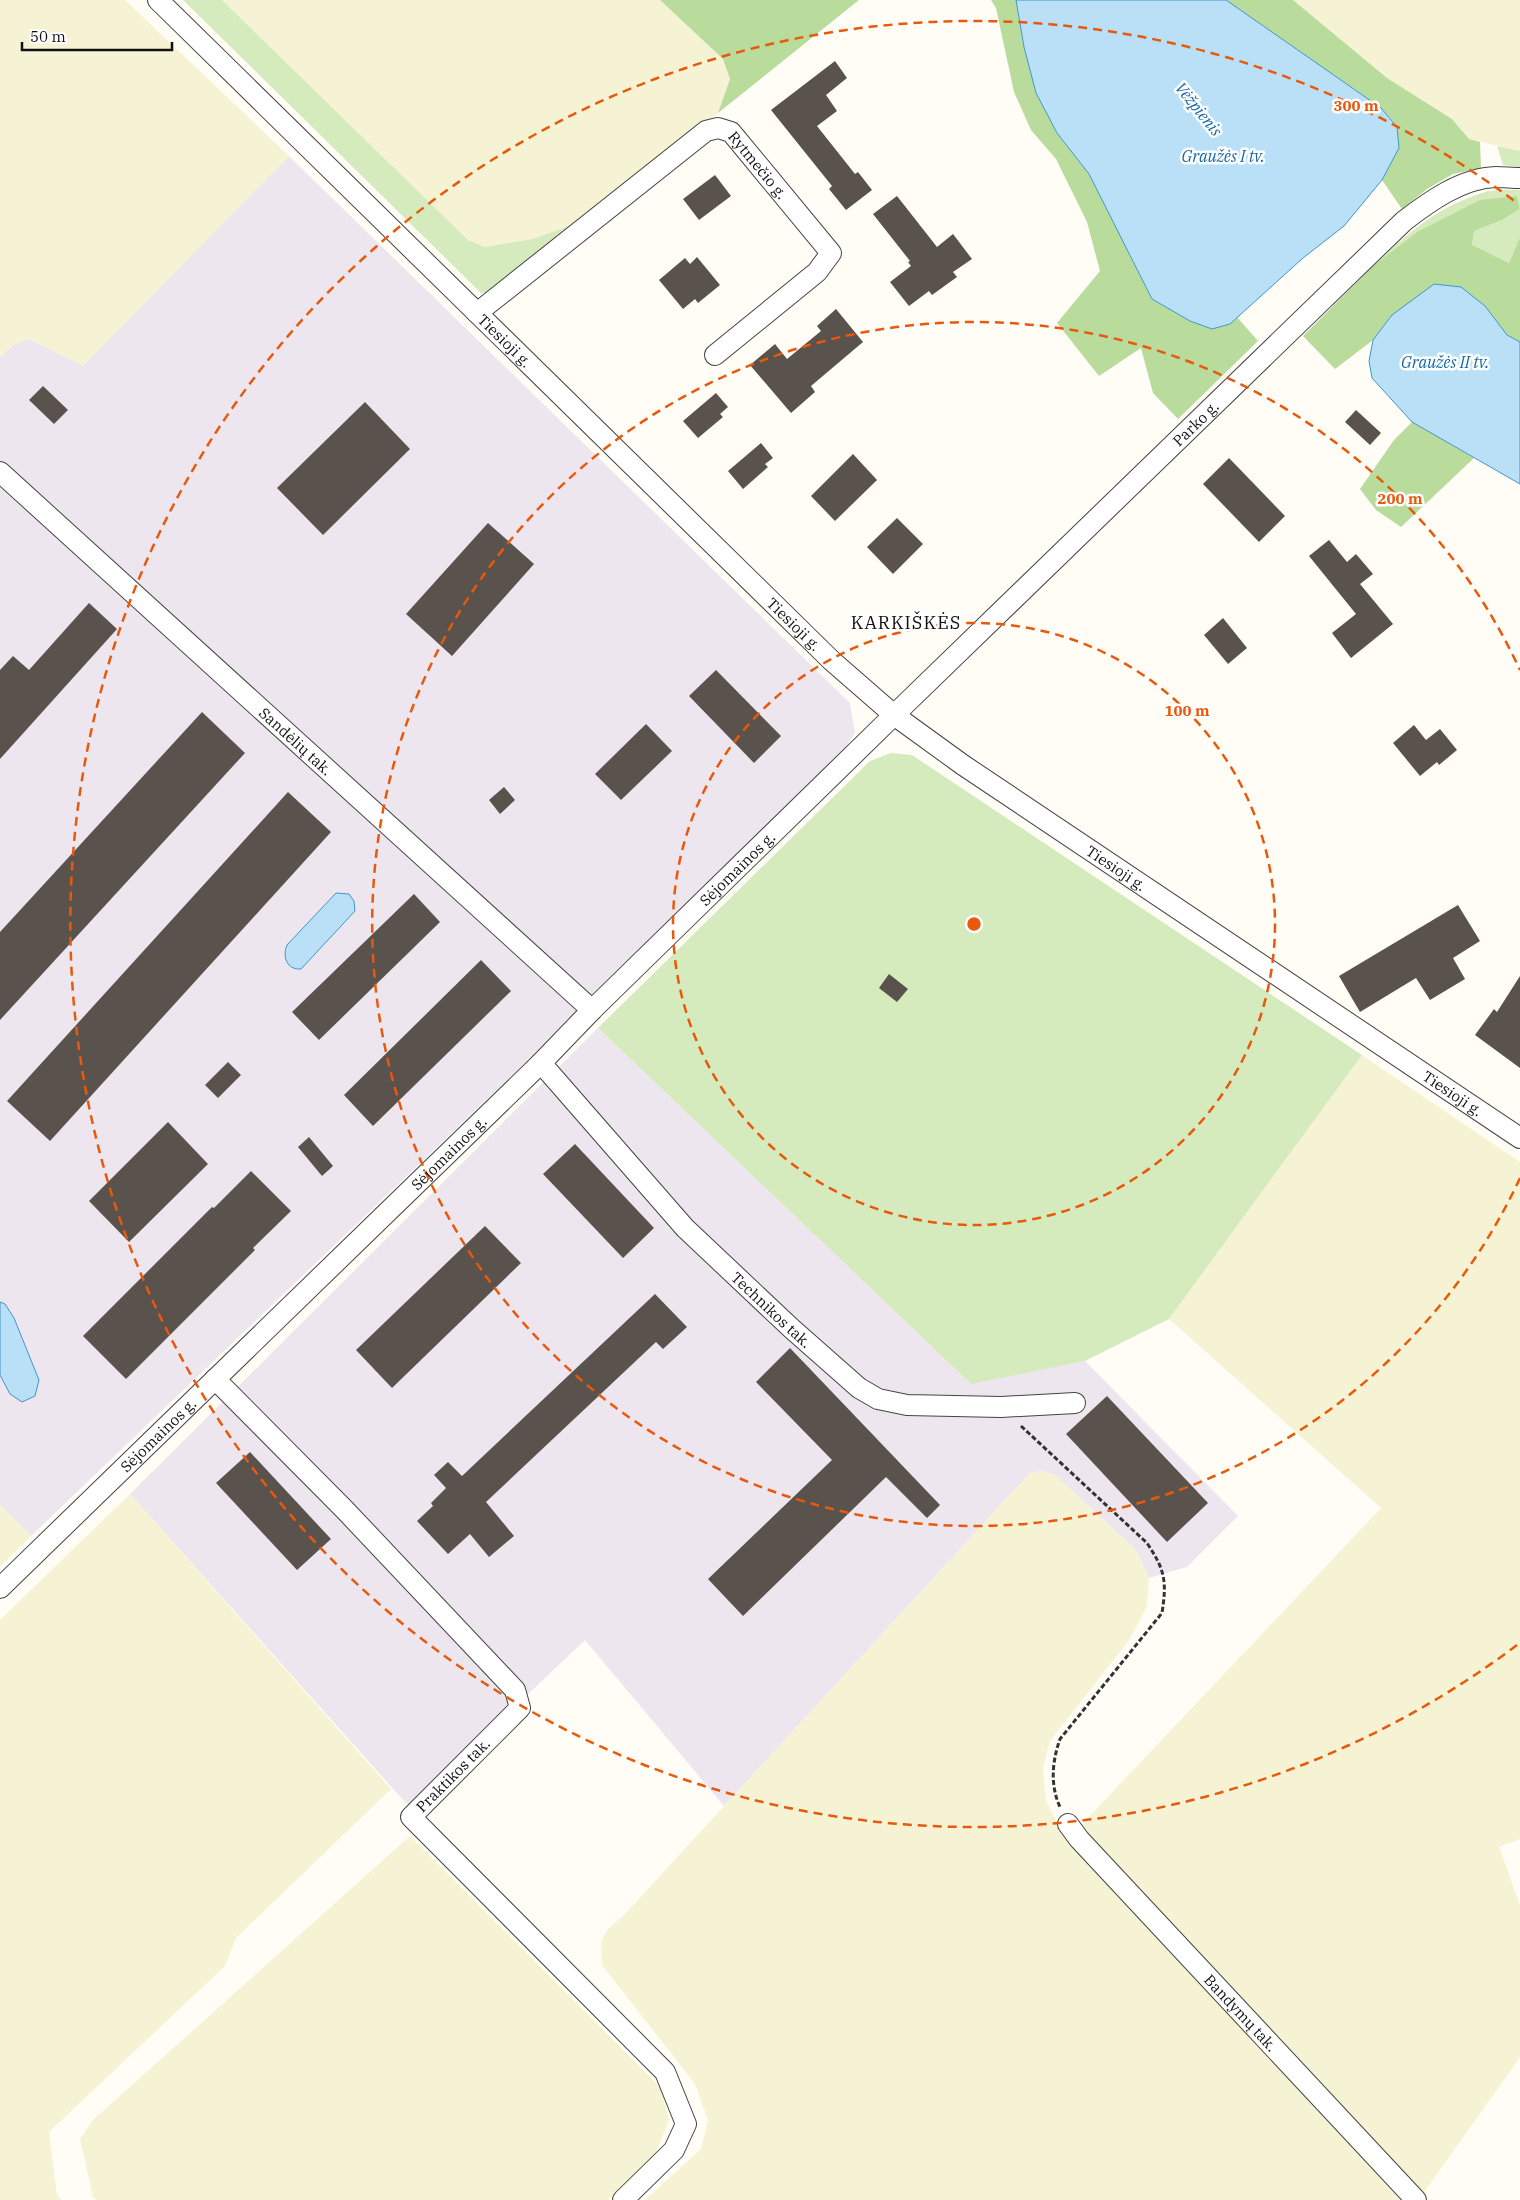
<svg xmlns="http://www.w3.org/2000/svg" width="1520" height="2200" font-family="'IBM Plex Serif',serif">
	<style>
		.industrial { fill: #eee6ef }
		.farmland { fill: #f6f3d4 }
		.green { fill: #d5ebbd }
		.forest { fill: #b9dc9c }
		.water { fill: #b9e0f7; stroke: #3f96cf }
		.building { fill: #5a524d }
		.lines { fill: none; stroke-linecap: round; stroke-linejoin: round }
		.minor-casing { stroke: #444; stroke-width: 22 }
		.path { stroke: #333; stroke-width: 3; stroke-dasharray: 5 2.5; stroke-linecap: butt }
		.minor { stroke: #fff; stroke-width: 20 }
		.ring { fill: none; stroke: #e8590c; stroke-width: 2.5; stroke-dasharray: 9 6 }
		.labels { text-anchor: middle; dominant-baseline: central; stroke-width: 5; stroke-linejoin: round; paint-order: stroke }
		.street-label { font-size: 15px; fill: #111; stroke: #fff }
		.water-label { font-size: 16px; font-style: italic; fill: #1768a6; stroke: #fff }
		.quarter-label { font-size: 18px; letter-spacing: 1px; fill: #111; stroke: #fff }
		.centre { fill: #e8590c; stroke: #fff; stroke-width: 2.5 }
		.ring-label { font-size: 15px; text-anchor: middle; font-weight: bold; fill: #e8590c; stroke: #fff; stroke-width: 5; stroke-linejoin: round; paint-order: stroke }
	</style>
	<rect width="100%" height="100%" fill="#fffdf5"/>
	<!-- industrial -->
	<g class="industrial">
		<polygon points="289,156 850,703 855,733 846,747 582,1008 31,1536 0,1505 0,357 13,345 29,339 83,365"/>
		<polygon points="598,1028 970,1383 1085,1361 1238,1516 1187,1567 1149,1578 1136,1550 1055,1475 1042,1471 1030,1473 724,1806 585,1640 410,1806 404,1801 130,1494"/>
	</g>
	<!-- farmland -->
	<g class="farmland">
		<polygon points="0,0 125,0 289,156 83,366 30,339 13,345 0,357"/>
		<polygon points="222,0 660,0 723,59 730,79 718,113 581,222 532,239 485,247 468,240"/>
		<polygon points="1293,0 1520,0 1520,151 1469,139 1452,119 1387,78"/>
		<polygon points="1362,1055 1520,1162 1520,1839 1499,1847 1520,1905 1520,2057 1423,2194 1428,2200 645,2200 701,2149 708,2121 695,2084 602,1965 601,1942 607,1930 625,1914 1030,1473 1042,1471 1055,1475 1136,1550 1149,1578 1147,1606 1130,1639 1050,1741 1043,1768 1046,1801 1062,1832 1068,1839 1381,1508 1169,1319"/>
		<polygon points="130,1494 391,1789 236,1938 225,1966 49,2132 57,2195 62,2200 0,2200 0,1620"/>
		<polygon points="0,1505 31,1536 0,1567"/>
		<polygon points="410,1836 661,2088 669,2120 654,2157 608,2200 97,2200 93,2197 80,2139 93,2120"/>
	</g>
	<!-- green -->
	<g class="green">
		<polygon points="183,0 222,0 468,240 485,247 532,239 581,222 493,292 481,293"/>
		<polygon points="1497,146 1520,151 1520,167 1503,165"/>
		<path d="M1520,190V237L1509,263L1472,246L1474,231L1502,220L1520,209L1517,196L1417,232L1374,265C1409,232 1441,204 1489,191C1499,189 1510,190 1520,190Z"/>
		<polygon points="891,753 912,755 1362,1055 1169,1319 1085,1361 971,1384 598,1028 870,761"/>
	</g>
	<!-- forest -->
	<g class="forest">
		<polygon points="660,0 859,0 718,113 730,79 723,59"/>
		<polygon points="991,0 1016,0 1024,47 1036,93 1057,133 1089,174 1152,299 1230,324 1237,317 1258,341 1178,419 1153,393 1141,348 1099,376 1057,323 1100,271 1087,222 1056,159 1031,130 1014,92 996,8"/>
		<polygon points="1226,0 1293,0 1387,78 1452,119 1469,139 1480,142 1481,168 1453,174 1427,189 1402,209 1382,180 1399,148 1397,126 1381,108"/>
		<polygon points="1517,196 1520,209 1502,220 1474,231 1472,245 1509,263 1520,237 1520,342 1507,335 1485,306 1392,315 1373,340 1335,369 1303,336 1374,265 1417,232 1480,200"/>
		<polygon points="1412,422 1474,458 1401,527 1376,510 1360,489 1394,440"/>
	</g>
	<!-- water -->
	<g class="water">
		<polygon points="1016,0 1226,0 1381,108 1397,127 1399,148 1382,180 1344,226 1303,258 1230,324 1212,329 1190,321 1152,299 1089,174 1057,133 1036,93 1024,47"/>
		<polygon points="1434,284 1461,287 1485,306 1507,335 1520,342 1520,484 1412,422 1372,378 1369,361 1373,340 1392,315"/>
		<path d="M336,893L349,894L354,901L355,911L301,969C287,970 282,957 287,945Z"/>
		<polygon points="0,1302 5,1304 14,1318 39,1380 35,1396 22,1402 10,1394 0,1375"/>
	</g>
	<!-- building -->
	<g class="building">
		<polygon points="835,61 847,78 826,95 837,111 817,126 855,174 858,172 872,190 846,210 829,189 832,186 771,110"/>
		<polygon points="715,175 731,196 699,220 683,199"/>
		<polygon points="897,196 937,247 953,234 972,259 953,272 957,277 932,295 929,291 909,306 890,282 911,266 908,262 910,261 873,214"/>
		<polygon points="697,257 720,285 698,303 695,299 683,309 659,280 685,258 690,264"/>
		<polygon points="836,309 863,342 811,386 815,392 791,413 750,365 775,344 787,359 821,331 817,326"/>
		<polygon points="43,386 68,410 54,424 29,400"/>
		<polygon points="716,393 728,407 720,414 723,417 698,438 683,421"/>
		<polygon points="365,402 410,449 323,535 277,488"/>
		<polygon points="1356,410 1381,433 1370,445 1345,422"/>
		<polygon points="761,443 773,458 765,464 768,467 743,489 728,471"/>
		<polygon points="853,454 877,480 835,521 811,496"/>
		<polygon points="1229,458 1285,516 1259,542 1203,484"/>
		<polygon points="897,518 923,544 893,574 867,547"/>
		<polygon points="488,523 534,564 452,656 406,614"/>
		<polygon points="1329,540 1347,562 1356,554 1373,574 1360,584 1393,624 1351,658 1332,633 1356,614 1309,556"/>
		<polygon points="89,603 117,629 0,759 0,670 13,656 29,670"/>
		<polygon points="1223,618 1247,648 1228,664 1204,635"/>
		<polygon points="716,670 781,736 754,763 689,696"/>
		<polygon points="202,712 245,753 0,1020 0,932"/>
		<polygon points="646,724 672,751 621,800 595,774"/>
		<polygon points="1414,725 1426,740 1440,729 1457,750 1439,765 1437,762 1420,776 1393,743"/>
		<polygon points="504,787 515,800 500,814 489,800"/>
		<polygon points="288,792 331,832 50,1141 7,1101"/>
		<polygon points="414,894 440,922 319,1040 292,1012"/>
		<polygon points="1458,905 1480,941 1453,958 1465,979 1430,1000 1416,978 1360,1012 1339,976"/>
		<polygon points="481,960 511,991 373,1126 344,1095"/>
		<polygon points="889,974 908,989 897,1002 879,988"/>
		<polygon points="1520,976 1520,1068 1475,1035 1494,1009 1497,1012"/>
		<polygon points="228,1062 241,1075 218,1098 205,1085"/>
		<polygon points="168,1122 208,1164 129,1242 89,1201"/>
		<polygon points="309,1137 333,1166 322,1176 298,1147"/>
		<polygon points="575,1144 654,1228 623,1258 543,1174"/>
		<polygon points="251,1171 291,1211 253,1248 255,1250 126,1379 83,1336 212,1207 214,1208"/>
		<polygon points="485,1226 521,1263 392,1388 356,1350"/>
		<polygon points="655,1294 687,1327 663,1349 656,1342 486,1502 514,1536 489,1557 470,1534 448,1554 417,1521 433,1506 431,1503 446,1488 434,1475 448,1462 462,1476"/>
		<polygon points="790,1348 940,1505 927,1518 886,1477 743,1616 708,1579 832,1460 756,1382"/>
		<polygon points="1107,1396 1208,1503 1167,1542 1066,1434"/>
		<polygon points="250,1452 331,1539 297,1570 216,1483"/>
	</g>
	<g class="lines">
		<!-- minor casing -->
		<g class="minor-casing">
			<g id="minor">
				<path id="s1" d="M158,0L832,661L894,715L963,765L1520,1138"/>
				<path id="s2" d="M477,313L706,131L718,128L731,132L831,253L817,272L715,355"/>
				<path id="s3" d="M0,472L592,1010"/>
				<path id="s4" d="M541,1063L685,1228L791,1328L859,1388L878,1399L907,1405L1001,1407L1075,1403"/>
				<polyline points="215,1379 345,1510 515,1690 520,1708 411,1817 665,2072 686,2124 674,2150 623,2200"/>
				<path id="s5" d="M0,1588L541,1063L592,1010L894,715L1404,221C1430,201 1462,178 1496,177C1504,177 1512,178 1520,178"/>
				<path id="s6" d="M1068,1824L1079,1839L1416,2200"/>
			</g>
		</g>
		<!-- path -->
		<path class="path" d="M1021,1426L1147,1543C1165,1570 1167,1581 1162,1613L1060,1739C1052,1762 1050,1785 1060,1807"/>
		<!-- minor -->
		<use href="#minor" class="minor"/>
	</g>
	<!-- distance rings -->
	<g class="ring">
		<circle cx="974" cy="924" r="301"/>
		<path d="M1520 1178A602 602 0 1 1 1520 670"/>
		<path d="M1517 1645A903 903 0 1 1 1517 203"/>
	</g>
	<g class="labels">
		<!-- street labels -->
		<g class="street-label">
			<text stroke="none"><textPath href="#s2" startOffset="361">Rytmečio g.</textPath></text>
			<text stroke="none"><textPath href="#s1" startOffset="486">Tiesioji g.</textPath></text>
			<text stroke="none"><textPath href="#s5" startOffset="1669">Parko g.</textPath></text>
			<text stroke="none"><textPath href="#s1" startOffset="891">Tiesioji g.</textPath></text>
			<text stroke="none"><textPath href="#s3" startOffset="400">Sandėlių tak.</textPath></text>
			<text stroke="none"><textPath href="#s1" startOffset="1296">Tiesioji g.</textPath></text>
			<text stroke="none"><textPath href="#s5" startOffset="1030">Sėjomainos g.</textPath></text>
			<text stroke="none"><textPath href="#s1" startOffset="1701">Tiesioji g.</textPath></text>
			<text stroke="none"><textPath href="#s5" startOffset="625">Sėjomainos g.</textPath></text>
			<text stroke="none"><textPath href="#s4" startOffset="338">Technikos tak.</textPath></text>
			<text stroke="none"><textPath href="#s5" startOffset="220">Sėjomainos g.</textPath></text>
			<text transform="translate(453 1775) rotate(-45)">Praktikos tak.</text>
			<text stroke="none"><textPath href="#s6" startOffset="256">Bandymų tak.</textPath></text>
		</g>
		<!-- water labels -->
		<g class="water-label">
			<text transform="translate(1199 109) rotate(51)">Vėžpienis</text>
			<text x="1223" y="156">Graužės I tv.</text>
			<text x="1445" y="362">Graužės II tv.</text>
		</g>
		<!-- quarter labels -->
		<g class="quarter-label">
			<text x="906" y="622">KARKIŠKĖS</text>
		</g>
	</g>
	<circle cx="974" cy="924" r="8" class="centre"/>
	<g class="ring-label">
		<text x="1356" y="111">300 m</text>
		<text x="1400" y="504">200 m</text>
		<text x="1187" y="716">100 m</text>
	</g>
	<!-- scale -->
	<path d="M22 42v8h150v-8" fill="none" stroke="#111111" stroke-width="2.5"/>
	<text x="30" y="42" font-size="15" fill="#111111" stroke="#ffffff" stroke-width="4" paint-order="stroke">50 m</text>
</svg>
